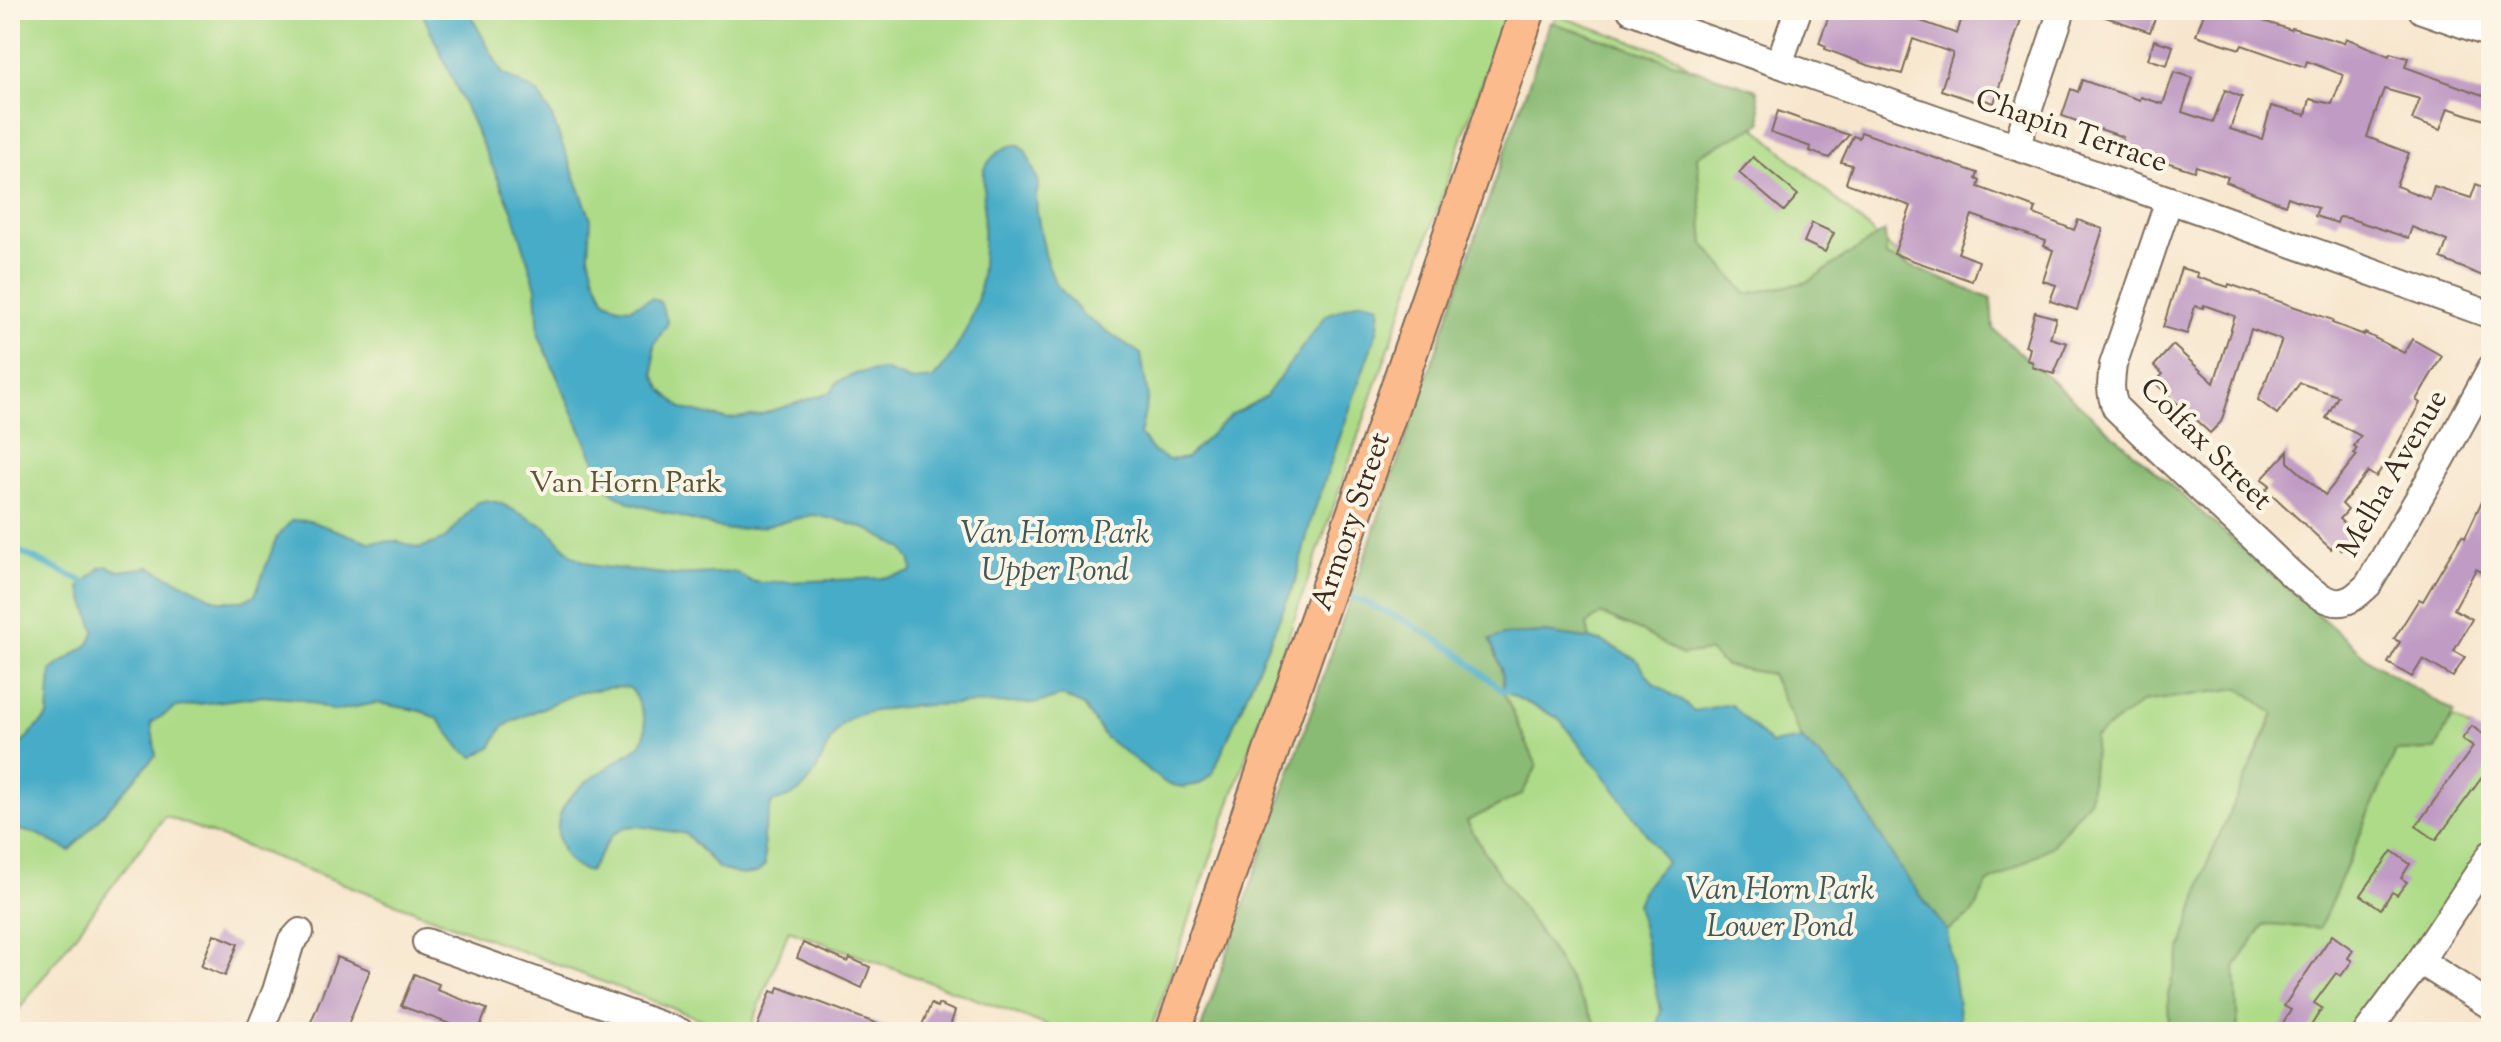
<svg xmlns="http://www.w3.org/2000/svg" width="2501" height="1042" font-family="'Sorts Mill Goudy',serif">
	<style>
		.green { fill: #addb88; stroke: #748253; stroke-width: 2 }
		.forest { fill: #8abb74; stroke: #627249; stroke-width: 2 }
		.water { fill: #47acc7; stroke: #416b72; stroke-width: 2 }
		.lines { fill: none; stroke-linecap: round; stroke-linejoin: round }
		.stream { stroke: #47acc7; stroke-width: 6 }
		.building { fill: #c09bc4 }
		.minor-casing { stroke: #7d6c5b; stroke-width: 30 }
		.major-casing { stroke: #7d6c5b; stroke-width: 38 }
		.minor { stroke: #fff; stroke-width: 26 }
		.major { stroke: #fbbb8c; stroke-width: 34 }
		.labels { text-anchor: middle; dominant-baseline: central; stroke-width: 8; stroke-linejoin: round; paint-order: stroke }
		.street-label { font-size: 30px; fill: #3b2a1e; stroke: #fcf5e5 }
		.park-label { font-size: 30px; fill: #585638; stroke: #fcf5e5 }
		.water-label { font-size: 32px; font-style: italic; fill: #3f5859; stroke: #fcf5e5 }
	</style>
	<rect width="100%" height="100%" fill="#fcf5e5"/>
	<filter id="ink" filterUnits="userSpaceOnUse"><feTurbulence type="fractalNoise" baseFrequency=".0125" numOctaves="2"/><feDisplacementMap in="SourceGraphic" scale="16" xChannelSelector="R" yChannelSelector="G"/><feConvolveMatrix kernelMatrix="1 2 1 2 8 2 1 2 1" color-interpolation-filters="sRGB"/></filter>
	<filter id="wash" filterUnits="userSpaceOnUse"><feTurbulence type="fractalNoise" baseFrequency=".006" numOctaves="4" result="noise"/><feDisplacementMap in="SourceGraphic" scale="32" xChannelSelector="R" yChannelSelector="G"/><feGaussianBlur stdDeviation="1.8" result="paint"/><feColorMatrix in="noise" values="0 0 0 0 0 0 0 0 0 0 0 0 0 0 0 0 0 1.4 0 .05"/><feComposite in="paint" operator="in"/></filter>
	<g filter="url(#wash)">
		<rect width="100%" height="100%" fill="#f7e6cd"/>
		<!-- green -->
		<g class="green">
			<polygon points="10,10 1507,10 1150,1032 1065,1032 789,930 749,1032 735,1032 165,816 10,1021"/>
			<polygon points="1556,15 1677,57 2354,664 2491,739 2491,854 2367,1032 1200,1032"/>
		</g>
		<!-- forest -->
		<path class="forest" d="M1550,22L1757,90L1762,123L1697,156L1704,244L1746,294L1807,282L1885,231L1886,256L1991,299L1993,329L2372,662L2454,712L2436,750L2396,751L2320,928L2264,925L2235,967L2238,1032H2169L2168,994L2207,864L2274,714L2240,688L2143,702L2095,737L2090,798L2052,846L1987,884L1972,914L1947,931L1900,868L1851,788L1802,739L1771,674L1726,666L1708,651L1682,655L1641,631L1601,614L1587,624L1590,640L1545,633L1490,640C1497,657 1505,672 1503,691L1537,766L1522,794L1467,821C1489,864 1519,902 1546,942C1566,971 1581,1003 1602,1032H1200Z"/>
		<!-- water -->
		<g class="water">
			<path d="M421,10H468L502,73L538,93L551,115L591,219L589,255L594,275L605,300L618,307L630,308L652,298L660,302L668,323L654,345V375L662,390L683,409L727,419L759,415L831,392L837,382L858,373L884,370L912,381L933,379C955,355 975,319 980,287C985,249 983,207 984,169C992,156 1003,144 1020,145L1026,152L1039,183L1036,196L1037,213L1046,259L1055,283L1084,316L1141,354L1148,397L1140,435L1155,453L1169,460L1186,458L1231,415L1265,397L1326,315L1362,301L1380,305L1378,328L1311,520L1296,580L1213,773L1200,784L1183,787L1167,784L1105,737L1084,706L1062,696L1038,703C999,704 875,701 848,720C822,738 823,778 795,794C788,798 779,800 772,802L763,835L765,865L757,873L742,875L719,869L686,834L638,826L626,827L612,835L589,872C573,868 565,860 560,844C547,799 592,779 623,757C629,753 638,749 642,742C651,724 640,707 632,690L627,687L607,688L577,693L513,721L502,728L492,746L474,757L462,750L438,719L421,711L377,703L334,711L300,699L261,696L177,707L151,723L156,755L70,851L37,834L10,828V755L48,716L51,670L89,644L95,632L80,587L100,568L107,566L119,571L150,567L219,601H243L255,595L277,537L292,520L310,521L369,542L396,541L420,548L445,539L476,503L487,500L500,503L546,527L573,556L595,566L674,575L735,572L751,581L762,583L882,578L912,572L911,561L903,549L869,530L839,520L813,515L761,527L727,530L631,503L614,494L604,482L539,336L536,288L513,212Z"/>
			<path d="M1545,633L1602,641L1636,659L1654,684L1679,699L1694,711L1730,704L1771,744L1802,739L1851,788L1900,868L1947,931L1960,1020L1955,1032H1655L1661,1010L1637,904L1644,888L1666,862L1608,780L1558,718L1503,691C1505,672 1497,657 1490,640L1503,635Z"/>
		</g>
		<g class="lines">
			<!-- stream -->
			<g class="stream">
				<polyline points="10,547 92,586"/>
				<polyline points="1353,597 1406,621 1456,651 1503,691 1509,691"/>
			</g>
		</g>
		<g id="blocks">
			<!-- building -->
			<g class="building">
				<polygon points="1831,10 1890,10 1957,34 1964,10 2024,10 1994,103 1985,100 1983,104 1941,90 1953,53 1913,39 1902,74 1867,65 1825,49 1826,46 1819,43"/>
				<polygon points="2095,10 2158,10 2150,32 2094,13"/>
				<polygon points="2205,10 2230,10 2291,30 2292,28 2344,43 2346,38 2389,56 2390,53 2408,58 2405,67 2491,98 2491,122 2448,108 2440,130 2412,120 2420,99 2384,89 2367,137 2409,153 2396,186 2430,199 2434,186 2471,198 2476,184 2491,190 2491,263 2485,277 2441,259 2447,241 2412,227 2408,238 2348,218 2339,217 2337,223 2315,216 2318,208 2288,197 2285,205 2226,182 2228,177 2196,166 2194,171 2120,147 2123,137 2062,116 2071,89 2078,92 2082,80 2140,100 2141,97 2163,104 2174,72 2193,78 2182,112 2213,122 2225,90 2242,97 2230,129 2262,139 2271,106 2306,115 2310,99 2332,104 2343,75 2307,61 2305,67 2242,45 2240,49 2196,35"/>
				<polygon points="2154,40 2173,46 2167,65 2148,59"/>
				<polygon points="1778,111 1803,120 1849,135 1829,158 1810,151 1811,147 1771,133"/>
				<polygon points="1861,132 1978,173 1976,179 1980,181 1978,187 2036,208 2034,214 2074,230 2078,220 2103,229 2077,310 2050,301 2056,285 2043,281 2053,250 2044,246 2046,241 1972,215 1958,253 1979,261 1972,281 1894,254 1911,206 1846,183 1852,165 1841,162 1853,136 1859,138"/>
				<polygon points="1753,157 1798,195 1784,211 1739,173"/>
				<polygon points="1812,223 1834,233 1825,252 1804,242"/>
				<polygon points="2181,268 2198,273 2197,277 2228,287 2229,284 2333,320 2332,323 2364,335 2365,333 2404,353 2412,339 2442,356 2416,400 2420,403 2385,467 2383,466 2376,477 2368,472 2342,504 2348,510 2340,519 2350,528 2347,530 2354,536 2341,550 2335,544 2331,549 2266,489 2270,485 2262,479 2288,451 2288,462 2325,495 2357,455 2354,453 2357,448 2354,446 2361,436 2326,418 2338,396 2300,383 2277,414 2258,400 2282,340 2251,329 2221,422 2210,433 2155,383 2163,374 2154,366 2173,345 2214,383 2235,316 2204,305 2203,308 2195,306 2187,334 2163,327"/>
				<polygon points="2035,312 2056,318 2050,338 2067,343 2054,374 2032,367 2033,362 2027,360 2030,348 2025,346"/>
				<polygon points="2491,482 2491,556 2482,572 2476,569 2454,609 2472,619 2454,651 2465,657 2453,677 2423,659 2412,677 2388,663 2400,642 2394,639 2419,599 2423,601 2462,535 2465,537"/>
				<polygon points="2491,722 2491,765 2436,840 2416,826 2473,747 2462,739 2472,726 2482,734"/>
				<polygon points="2392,851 2410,864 2401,878 2407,882 2397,895 2392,892 2381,909 2361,895"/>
				<polygon points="214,934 238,944 225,976 201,966"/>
				<polygon points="2332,935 2353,950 2348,958 2352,961 2341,976 2336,973 2314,1003 2322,1008 2307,1032 2277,1032 2291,1010 2284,1006"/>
				<polygon points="803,943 848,962 850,958 870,967 862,988 797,958"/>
				<polygon points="337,957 370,970 345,1032 307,1032"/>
				<polygon points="414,974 439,984 437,990 487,1009 478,1032 472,1032 401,1006"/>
				<polygon points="779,987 894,1030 894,1032 755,1032 771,991 777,993"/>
				<polygon points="931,1004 937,1007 938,1004 955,1011 948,1032 919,1032"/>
			</g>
		</g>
	</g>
	<g filter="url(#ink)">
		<use href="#blocks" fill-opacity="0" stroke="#7d6c5b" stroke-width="2"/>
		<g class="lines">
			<!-- minor casing -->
			<g class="minor-casing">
				<g id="minor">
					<polyline points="1631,10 1681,30 2198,210 2491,315"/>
					<polyline points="2422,10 2491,34"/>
					<polyline points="1779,64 1798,10"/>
					<polyline points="2016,147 2062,10"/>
					<path d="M2169,200L2113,365C2111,381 2109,393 2116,408C2163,454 2211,499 2259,543C2277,560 2308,594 2331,601C2347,606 2357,595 2368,585L2441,460L2491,368"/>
					<polyline points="426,942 680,1032"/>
					<polyline points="2420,961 2491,1006"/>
					<polyline points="259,1032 276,991 291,942 300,932"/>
					<polyline points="2367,1032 2420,961 2491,854"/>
				</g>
			</g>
			<!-- major casing -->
			<g class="major-casing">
				<polyline id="major" points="1173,1032 1381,437 1528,10"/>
			</g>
			<!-- minor -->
			<use href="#minor" class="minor"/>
			<!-- major -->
			<use href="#major" class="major"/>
		</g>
	</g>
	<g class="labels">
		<!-- street labels -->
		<g class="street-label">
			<text transform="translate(2071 132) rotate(19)">Chapin Terrace</text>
			<text transform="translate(2205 445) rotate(45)">Colfax Street</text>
			<text transform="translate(2394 474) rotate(-60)">Melha Avenue</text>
			<text transform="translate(1352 522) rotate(-71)">Armory Street</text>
		</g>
		<!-- park labels -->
		<g class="park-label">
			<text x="626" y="484">Van Horn Park</text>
		</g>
		<!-- water labels -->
		<g class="water-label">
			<text x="1055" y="535">Van Horn Park<tspan x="1055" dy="37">Upper Pond</tspan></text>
			<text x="1780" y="891">Van Horn Park<tspan x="1780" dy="37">Lower Pond</tspan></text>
		</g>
	</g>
	<!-- margin -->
	<rect width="2501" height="1042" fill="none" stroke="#fcf5e5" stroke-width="40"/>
</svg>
